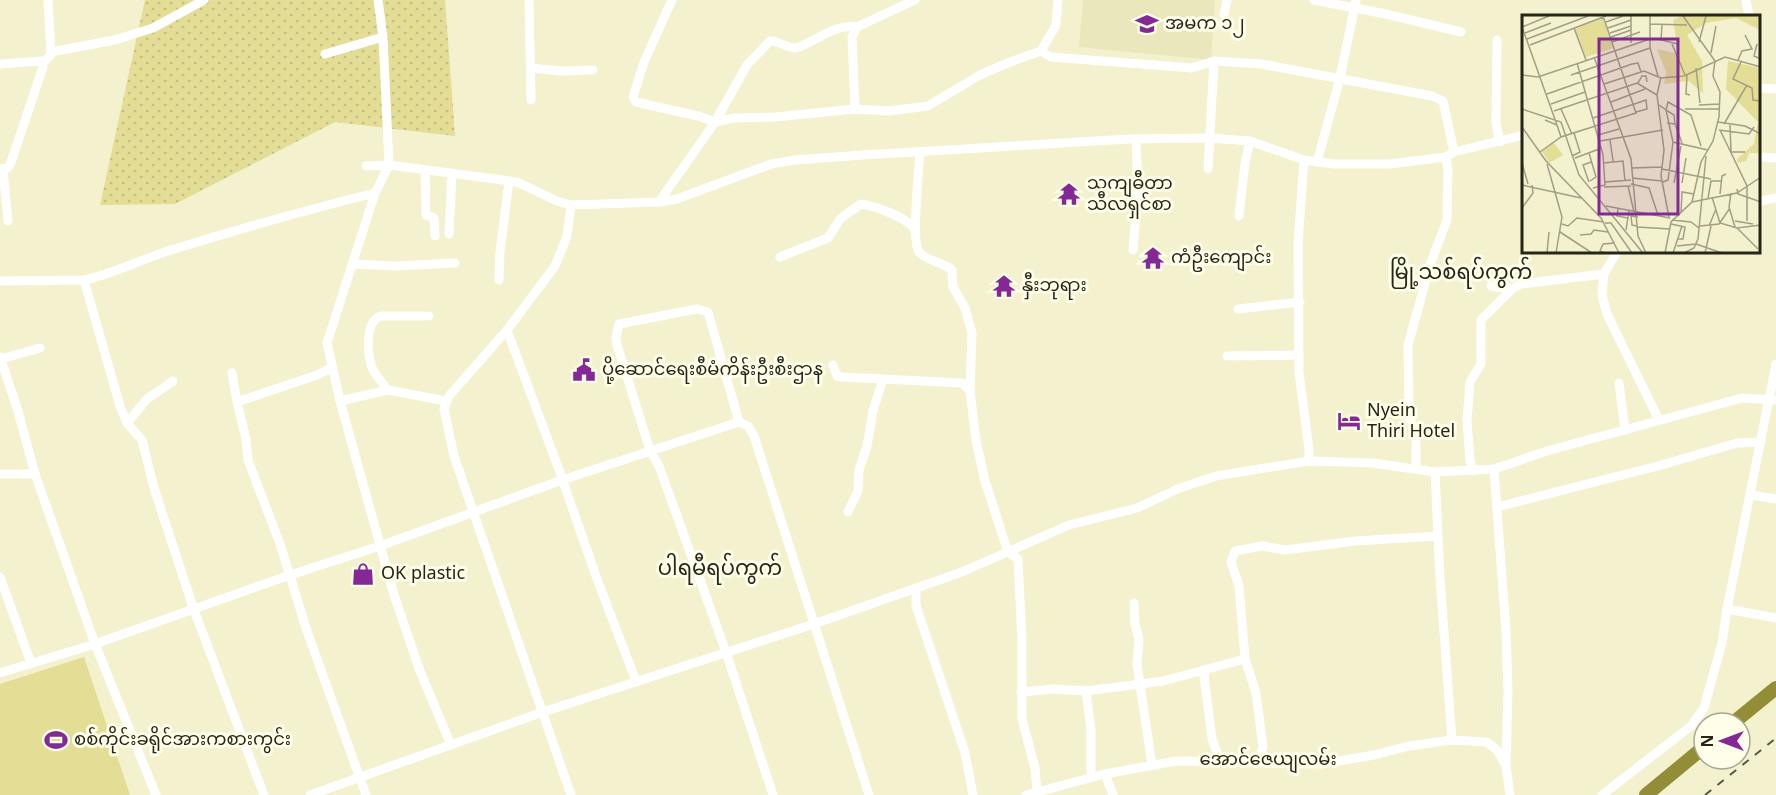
<svg xmlns="http://www.w3.org/2000/svg" width="1776" height="795" font-family="Georgia,'Noto Sans Myanmar',serif">
	<style>
		.built { fill: #eae7bc }
		.park { fill: url(#park-dots) }
		.pitch { fill: #e3dd96 }
		.lines { fill: none; stroke-linecap: round; stroke-linejoin: round }
		.minor { stroke: #fff; stroke-width: 9 }
		.highway { stroke: #948d37; stroke-width: 14 }
		.rail { stroke: #585745; stroke-width: 2; stroke-dasharray: 8 8; stroke-linecap: butt }
		.labels { text-anchor: middle; dominant-baseline: central; stroke-width: 6; stroke-linejoin: round; paint-order: stroke }
		.poi-label { font-size: 18px; fill: #252518; stroke: #fffee9; text-anchor: start }
		.street-label { font-size: 18px; fill: #252518; stroke: #fffee9 }
		.quarter-label { font-size: 21px; fill: #252518; stroke: #fffee9 }
		.inset-road { fill: none; stroke: #a19f85; stroke-width: 1.5 }
		.view { fill: #832894; fill-opacity: 0.15; stroke: #832894; stroke-width: 3 }
		.inset-edge { fill: none; stroke: #252518; stroke-width: 3 }
	</style>
	<defs>
		<pattern id="park-dots" width="8" height="8" patternUnits="userSpaceOnUse" patternTransform="scale(1.5)"><rect width="8" height="8" fill="#e3dd96"/><path d="M2 2h.1M6 6h.1" fill="none" stroke="#c3be81" stroke-width="1.8" stroke-linecap="round"/></pattern>
	</defs>
	<rect width="100%" height="100%" fill="#f3f1ce"/>
	<!-- built -->
	<polygon class="built" points="1083,0 1215,0 1211,60 1079,47"/>
	<!-- park -->
	<polygon class="park" points="145,0 445,0 455,136 335,122 175,204 100,205"/>
	<!-- pitch -->
	<polygon class="pitch" points="84,657 130,795 0,795 0,684"/>
	<g class="lines">
		<!-- minor -->
		<g class="minor">
			<polyline points="378,0 383,37 389,165 375,193 327,343 340,401 394,595 420,671 451,745"/>
			<polyline points="529,0 531,100"/>
			<path d="M672,0L644,62L633,97L636,102L698,116L715,122L747,65L770,41C780,41 786,48 796,48C817,41 835,23 857,27"/>
			<polyline points="1314,0 1386,14 1461,32"/>
			<polyline points="1746,0 1749,16"/>
			<polyline points="1224,15 1227,0"/>
			<polyline points="1497,40 1496,124 1500,142"/>
			<polyline points="1041,51 1051,57 1192,68 1214,61 1261,64 1432,96 1443,101 1454,152"/>
			<polyline points="51,52 115,40 153,28 204,0"/>
			<polyline points="325,54 383,37"/>
			<polyline points="0,64 40,61 43,62"/>
			<polyline points="531,68 560,71 593,70"/>
			<polyline points="1760,88 1776,89"/>
			<polyline points="855,109 852,37 857,27 915,0"/>
			<path d="M920,152C919,169 911,242 919,252C926,261 943,262 952,270L953,287L965,308L972,333L970,391L976,440L985,481L1008,552L1018,559L1022,641V719L1035,768L1037,792"/>
			<polyline points="1760,157 1776,158"/>
			<polyline points="1304,160 1298,244 1299,372 1309,450 1309,461"/>
			<polyline points="1317,162 1340,78 1356,0"/>
			<polyline points="366,166 389,165 517,182 557,201 571,205"/>
			<polyline points="0,169 7,168 10,165 43,67 43,62 51,55 48,0"/>
			<polyline points="3,169 8,221"/>
			<polyline points="1208,169 1214,61"/>
			<polyline points="425,170 426,215 434,218 435,236"/>
			<polyline points="1760,201 1776,198"/>
			<polyline points="659,202 715,122 734,118 776,117 855,109 889,111 928,106 980,75 1010,62 1041,51 1056,25 1058,0"/>
			<polyline points="1239,216 1245,163 1250,141"/>
			<polyline points="449,234 452,173"/>
			<polyline points="1133,250 1138,188 1136,139"/>
			<path d="M780,257L828,238L841,218L861,204C874,206 911,218 916,232"/>
			<polyline points="354,264 395,266 455,263"/>
			<polyline points="1604,274 1602,295 1607,314 1659,420"/>
			<polyline points="84,280 120,406 127,423 142,440 154,488 194,610 264,795"/>
			<polyline points="499,280 500,252 509,181"/>
			<path d="M0,281L84,280C113,274 142,259 171,250C239,229 306,210 375,193"/>
			<polyline points="1491,286 1512,289"/>
			<polyline points="1238,309 1300,302"/>
			<path d="M429,316H381C364,322 367,356 373,370C377,377 383,384 388,390L446,401"/>
			<polyline points="507,330 558,467 597,579 636,681"/>
			<polyline points="1227,356 1299,355"/>
			<polyline points="0,357 18,411 35,474 95,644 156,795"/>
			<polyline points="1,359 40,348"/>
			<polyline points="833,365 837,376 842,377 962,383 970,391"/>
			<polyline points="333,367 317,375 237,402 246,439 248,460 280,544 307,631 366,795"/>
			<polyline points="232,373 237,402"/>
			<polyline points="1619,383 1625,430"/>
			<polyline points="340,401 388,390"/>
			<polyline points="739,422 708,312 697,309 619,324 616,337 617,345 650,450 659,466 726,652 773,795"/>
			<polyline points="127,423 147,399 173,381"/>
			<polyline points="1416,469 1416,432 1409,418 1408,345 1431,262 1447,220 1448,170 1446,157"/>
			<polyline points="1494,469 1506,631 1508,690 1506,763"/>
			<polyline points="1473,471 1470,461 1467,421 1470,382 1481,364 1481,320 1512,289 1521,284 1604,274 1617,252"/>
			<polyline points="1435,472 1440,578 1452,740"/>
			<polyline points="0,474 35,474"/>
			<polyline points="1751,495 1776,499"/>
			<polyline points="1497,507 1658,466 1737,443 1761,442"/>
			<polyline points="848,512 858,491 859,470 867,446 873,411 883,379"/>
			<polyline points="0,577 31,663"/>
			<polyline points="916,588 916,606 965,753 973,795"/>
			<polyline points="1134,603 1135,624 1139,639 1137,664 1152,765"/>
			<polyline points="1727,609 1776,618"/>
			<polyline points="1206,669 1204,676 1212,739 1220,760"/>
			<polyline points="0,673 95,644 287,576 380,546 562,480 739,422 748,426 754,436 869,795"/>
			<polyline points="1086,691 1091,731 1091,778"/>
			<polyline points="1021,692 1054,689 1086,691 1141,684 1163,681 1245,659"/>
			<polyline points="1258,761 1263,747 1256,693 1245,659 1239,586 1231,562 1235,551 1262,546 1285,550 1355,541 1438,536"/>
			<polyline points="1105,774 1113,795"/>
			<polyline points="310,795 543,712 814,624 962,572 1069,525 1137,508 1180,488 1216,476 1309,461 1373,463 1435,472 1494,469 1547,451 1742,398 1776,400"/>
			<polyline points="571,795 454,456 444,409 449,396 507,330 555,266 567,236 571,205 659,202 677,199 771,164 795,160 863,155 1129,139 1210,138 1250,141 1304,160 1333,164 1390,164 1446,157 1454,152 1524,135"/>
			<polyline points="1026,795 1105,774 1176,761 1321,764 1374,755 1409,746 1452,740 1487,742 1497,750 1506,766 1510,795"/>
			<polyline points="1602,795 1691,726 1704,708 1722,643 1727,609 1776,364"/>
		</g>
		<!-- highway -->
		<g class="highway">
			<polyline points="1733,723 1776,688"/>
			<polyline points="1646,795 1704,747"/>
		</g>
		<!-- rail -->
		<polyline class="rail" points="1705,795 1776,738"/>
	</g>
	<!-- icons -->
	<defs>
		<g id="school-bare" transform="scale(1.8)"><path d="M0-5L7-2L0 1L-7-2ZM-4 1L0 2.5L4 1V4Q0 6-4 4Z" fill="#832894" stroke="#fffee9" stroke-width="2.5" paint-order="stroke"/></g>
		<g id="temple-bare" transform="scale(1.8)"><path d="M0-6L5-2H3V0L6.5 2.5H4V6H1.5V3h-3V6H-4V2.5H-6.5L-3 0V-2H-5Z" fill="#832894" stroke="#fffee9" stroke-width="2.5" paint-order="stroke"/></g>
		<g id="civic-bare" transform="scale(1.8)"><path d="M-.6-6.5H3V-4.5H.6V-3L4-1V1h2V6H-6V1h2V-1L-.6-3ZM-1.2 2.5V6h2.4V2.5Z" fill="#832894" stroke="#fffee9" stroke-width="2.5" paint-order="stroke"/></g>
		<g id="hotel-bare" transform="scale(1.8)"><path d="M-6-4.5h1.5V1H6V5H4.5V3h-9V5H-6ZM-4 0a1.8 1.8 0 1 1 3.6 0ZM.5 0V-2.5h3Q6-2.5 6 0Z" fill="#832894" stroke="#fffee9" stroke-width="2.5" paint-order="stroke"/></g>
		<g id="shop-bare" transform="scale(1.8)"><path d="M-5-2.5h2.3a2.7 3.5 0 0 1 5.4 0H5L5.5 6h-11ZM-1.5-2.5h3a1.5 2.3 0 0 0-3 0Z" fill="#832894" stroke="#fffee9" stroke-width="2.5" paint-order="stroke"/></g>
		<g id="stadium-bare" transform="scale(1.8)"><path d="M0-5a6.5 5 0 1 0 0 10a6.5 5 0 1 0 0-10ZM-3.5-1.8h7v3.6h-7Z" fill="#832894" stroke="#fffee9" stroke-width="2.5" paint-order="stroke"/></g>
	</defs>
	<g fill-rule="evenodd">
		<use href="#school-bare" x="1147" y="24"/>
		<use href="#temple-bare" x="1069" y="194"/>
		<use href="#temple-bare" x="1153" y="258"/>
		<use href="#temple-bare" x="1004" y="286"/>
		<use href="#civic-bare" x="584" y="370"/>
		<use href="#hotel-bare" x="1349" y="421"/>
		<use href="#shop-bare" x="363" y="574"/>
		<use href="#stadium-bare" x="56" y="740"/>
	</g>
	<g class="labels">
		<!-- poi labels -->
		<g class="poi-label">
			<text x="1165" y="24">အမက ၁၂</text>
			<text x="1087" y="184">သကျဓီတာ<tspan x="1087" dy="21">သီလရှင်စာ</tspan></text>
			<text x="1171" y="258">ကံဦးကျောင်း</text>
			<text x="1022" y="286">နှီးဘုရား</text>
			<text x="602" y="370">ပို့ဆောင်ရေးစီမံကိန်းဦးစီးဌာန</text>
			<text x="1367" y="411">Nyein<tspan x="1367" dy="21">Thiri Hotel</tspan></text>
			<text x="381" y="574">OK plastic</text>
			<text x="74" y="740">စစ်ကိုင်းခရိုင်အားကစားကွင်း</text>
		</g>
		<!-- street labels -->
		<g class="street-label">
			<text x="1268" y="760">အောင်ဇေယျလမ်း</text>
		</g>
		<!-- quarter labels -->
		<g class="quarter-label">
			<text x="1461" y="274">မြို့သစ်ရပ်ကွက်</text>
			<text x="720" y="570">ပါရမီရပ်ကွက်</text>
		</g>
	</g>
	<!-- overview -->
	<g transform="translate(1522 15)">
		<rect width="238" height="238" fill="#f3f1ce"/>
		<path d="M159,1H238V15L214,3L184,8L165,20L180,46L181,78L167,66L142,69L144,57L135,34L157,39L151,5ZM206,46L238,53V138H227L224,146L216,148L215,144L232,129L236,107L204,74ZM32,128L41,140L27,148L20,136Z" fill="#e3dd96"/>
		<path d="M81,3L91,33L64,42L53,14Z" fill="#e3dd96"/>
		<path class="inset-road" d="M109,1V28M128,1V33L136,61M84,7L101,1M128,9L165,10M140,10L139,25L156,29M0,12L35,110M0,12L27,1M52,13L64,45M86,13L109,5M3,18L29,8M88,18L109,11M89,22L109,15M5,24L66,1M90,27L118,17M177,27L184,1M150,29L163,60M235,29L232,41L239,44M8,30L84,1M189,38L194,11M72,42L109,144L116,221L124,238M216,45L220,36L230,34L223,20M219,47L211,64L230,73L231,85L238,86M55,48L81,140L83,170L71,173M174,53L178,88M0,60L16,62L128,24M49,60L128,33M165,60L164,79L168,80M116,68L120,61H124L125,67M82,69L122,56L139,63L162,61L203,42L239,52M25,79L110,49L116,48L119,57M135,80L139,62M89,87L123,74M29,89L63,77M137,90L144,95L151,127L186,135M177,90L198,89M0,94L39,107L57,160L121,238M39,94L50,119M163,94H198M32,96L115,68L135,80L142,135L139,161L147,202M71,103L124,85L125,94L114,97M23,105L35,110L39,122M196,107L223,111L239,119M145,108L153,109L160,128M153,109L152,100L144,95L146,87L169,100L179,131M202,109L225,70M208,110L209,137H223M0,112L24,146L79,203L97,238M197,115L227,119L232,112M198,115L225,171V206M76,120L97,114M88,125L91,146M78,126L141,115M18,137L39,122L114,98L81,1M67,138L74,162L68,166M50,141L58,137L52,118M53,143L80,133M0,148L6,169M81,148L101,146L103,166M25,149L40,202L34,238M110,153L140,152M140,154L189,164M110,163L140,166M67,167L61,150L69,147M83,167L109,165M141,167L146,165L151,127M152,168L159,131M160,168L164,143M109,169L127,173L136,200M0,170L59,183M106,171L112,197M82,172L109,171M215,174L216,179L239,187M209,178L207,192L213,212M198,179L200,161L204,159M190,182L198,208L215,213L239,210M186,183L189,166H200M170,187L215,178L239,162M84,191L148,203M0,193L11,178L10,170M96,194L95,201L106,203M159,198L160,177L172,179M150,205L169,207L177,213M213,206L231,209M83,208H89L110,238M40,209L46,211L55,203L82,207M149,209L163,212L161,224H156M115,211L110,210L109,201L116,202M178,211L197,209L208,193M187,211L194,194M115,212L148,214M215,213L236,234M104,215L107,196M38,217L70,238M58,220L69,219L72,215L86,217M174,229L200,238M155,231L174,229M25,238L27,217M83,238L78,236L81,229L93,228M143,238L149,207L170,187L179,147L191,126L197,102L198,77L191,61L193,46L161,1M151,238L160,211M162,238L172,233L176,224L184,141M183,238L189,211"/>
		<path class="view" d="M77,24H156V199H77Z"/>
		<rect width="238" height="238" class="inset-edge"/>
	</g>
	<!-- north arrow -->
	<g transform="translate(1722 741) rotate(270)"><circle r="28" fill="#fffee9" stroke="#a8a795" stroke-width="1.5"/>
	<path d="M0-4.5L10 22L0 15L-10 22Z" fill="#832894"/>
	<text y="-9" font-size="16" font-weight="bold" text-anchor="middle" fill="#252518">N</text>
	</g>
</svg>
